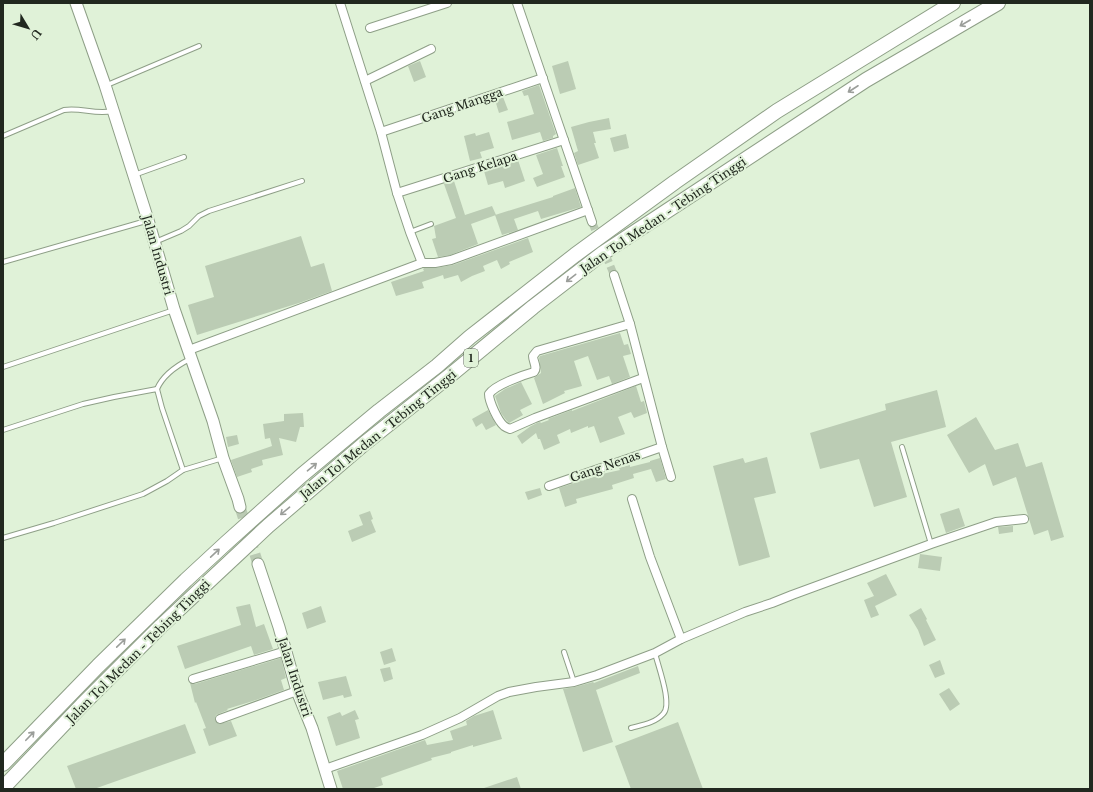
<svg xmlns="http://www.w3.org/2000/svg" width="1093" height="792" font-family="'Libre Baskerville',serif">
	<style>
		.building { fill: #bbccb4 }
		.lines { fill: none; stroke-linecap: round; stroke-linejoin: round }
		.street-tunnel { stroke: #bacab3; stroke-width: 8; stroke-dasharray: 8 4; stroke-linecap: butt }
		.secondary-tunnel { stroke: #bacab3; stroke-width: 11; stroke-dasharray: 11 5.5; stroke-linecap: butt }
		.lane-casing { stroke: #8e9f87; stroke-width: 6 }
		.street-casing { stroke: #8e9f87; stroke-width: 10 }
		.secondary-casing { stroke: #8e9f87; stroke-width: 13 }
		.highway-casing { stroke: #8e9f87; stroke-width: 16 }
		.lane { stroke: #fff; stroke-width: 4 }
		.street { stroke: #fff; stroke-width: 8 }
		.secondary { stroke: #fff; stroke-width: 11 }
		.highway { stroke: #fff; stroke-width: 14 }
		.oneway { stroke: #9b9e9a }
		.labels { text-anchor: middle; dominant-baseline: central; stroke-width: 4; stroke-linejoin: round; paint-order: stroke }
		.shield { fill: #e0f2d8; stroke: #5a6556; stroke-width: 1 }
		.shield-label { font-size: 11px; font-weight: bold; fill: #21281f }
		.street-label { font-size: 12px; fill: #21281f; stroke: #e0f2d8 }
	</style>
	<rect width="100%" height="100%" fill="#e0f2d8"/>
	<!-- building -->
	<g class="building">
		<polygon points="420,61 426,77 414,82 408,66"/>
		<polygon points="568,61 576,89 560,94 552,66"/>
		<polygon points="539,85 556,134 553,136 553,138 543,141 540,132 512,140 507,122 534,114 528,95 524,96 522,91"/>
		<polygon points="503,97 508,110 499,113 495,100"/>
		<polygon points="609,118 611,129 593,132 596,143 594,143 599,158 578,165 574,153 578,151 571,127 589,122"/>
		<polygon points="489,132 494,148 480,152 482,158 470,161 464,136 475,133 476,136"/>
		<polygon points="626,134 629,148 614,152 610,138"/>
		<polygon points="557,148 563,166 561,166 565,177 537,187 533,178 543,174 536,155"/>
		<polygon points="518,160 525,181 505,188 503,181 488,185 484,171"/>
		<polygon points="454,181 465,215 492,206 496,215 471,224 478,244 450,255 438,257 432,239 436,238 434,226 456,218 444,184"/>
		<polygon points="575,188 581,207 541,219 538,211 514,219 518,230 502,235 495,215 553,197 553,196"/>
		<polygon points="301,236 311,267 324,263 332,291 299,303 197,335 188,305 214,297 205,266"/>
		<polygon points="528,238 533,252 509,262 510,264 501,269 497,260 483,266 485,271 472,276 461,282 458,275 444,279 443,275 422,282 424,288 396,296 391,282 424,271 423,269 424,268 436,268 453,265"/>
		<polygon points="620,333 624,345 628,344 631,354 623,356 630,377 612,384 609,376 597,380 588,356 574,361 582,386 564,391 565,393 543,404 534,378 541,373 539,358 540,356"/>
		<polygon points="521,382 532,404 520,410 523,415 509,423 506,420 501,413 495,396 505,389"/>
		<polygon points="636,386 641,402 644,401 647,413 634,418 631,412 618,417 625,434 600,443 594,426 588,428 588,426 571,433 570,429 557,435 560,443 544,450 540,439 538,439 536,433 522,444 517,436 531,426 537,423 540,422 541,423 549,420 548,419 572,410 572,411"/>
		<polygon points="937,390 946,427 891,442 907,497 874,507 859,459 820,469 810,433 886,410 885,404"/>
		<polygon points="488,410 496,425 486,430 482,423 476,427 472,419"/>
		<polygon points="303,413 304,427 300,427 296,442 279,438 283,455 262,460 263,465 251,469 252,472 237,477 231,460 272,446 270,438 265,439 263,424 284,421 284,414"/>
		<polygon points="976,417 995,450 1018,443 1026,467 1042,462 1064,537 1051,541 1048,530 1034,535 1016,477 993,486 985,464 969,473 947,435"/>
		<polygon points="237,435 239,444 228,447 226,437"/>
		<polygon points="767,457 776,493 754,498 770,557 739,566 713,466 743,458 745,463"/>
		<polygon points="660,458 666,479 656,482 651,469 633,474 634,478 612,485 613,489 576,499 577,503 565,507 559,488 590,478 602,475 602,474 620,470 619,468 630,465 630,467 650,462 650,461"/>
		<polygon points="540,488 542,495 528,500 525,492"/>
		<polygon points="959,508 965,526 946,533 940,514"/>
		<polygon points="370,511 373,519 371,520 376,532 352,542 348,531 363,525 359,515"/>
		<polygon points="1013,526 1013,532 999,534 998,527"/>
		<polygon points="920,554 942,557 940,571 918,568"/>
		<polygon points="886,574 897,595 875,606 879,615 871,618 864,600 874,596 867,583"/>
		<polygon points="250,604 256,627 264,624 273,649 254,655 251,646 185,669 177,646 241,625 236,607"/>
		<polygon points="321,606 326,622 307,629 302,613"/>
		<polygon points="921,608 927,619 926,620 936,640 924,646 918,630 909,615"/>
		<polygon points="392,648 396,661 384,665 380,652"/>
		<polygon points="281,658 286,678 281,680 284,690 253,701 227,709 228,710 216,715 215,720 219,724 231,721 237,736 209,746 203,729 206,728 196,702 195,703 190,683 195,684"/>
		<polygon points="940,660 945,674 935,678 929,665"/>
		<polygon points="638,666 640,673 596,690 613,742 583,752 563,689 575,687 593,682 594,683"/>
		<polygon points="390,667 393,679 384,682 380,669"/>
		<polygon points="346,676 352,696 344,698 343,695 323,700 318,682"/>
		<polygon points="949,688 960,704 950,711 939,694"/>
		<polygon points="355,710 359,719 355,720 360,738 336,746 327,717 340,712 342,716"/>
		<polygon points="493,710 502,739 473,747 473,745 451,752 451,753 431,758 432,760 381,778 383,785 371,789 343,789 337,771 425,740 427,745 453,740 450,731 467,725 466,721 474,716"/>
		<polygon points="678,722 703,789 631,789 615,746"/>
		<polygon points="185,724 196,753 94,789 76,789 67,766"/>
		<polygon points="517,777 521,789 485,789 484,788"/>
	</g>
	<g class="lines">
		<!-- street-tunnel -->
		<polyline class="street-tunnel" points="592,222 614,275"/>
		<!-- secondary-tunnel -->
		<polyline class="secondary-tunnel" points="240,507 258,564"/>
		<!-- lane casing -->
		<g class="lane-casing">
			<g id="lane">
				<polyline points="107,85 199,46"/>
				<path d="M3,136L64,110C80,107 96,115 112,111"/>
				<polyline points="134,175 184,157"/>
				<polyline points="410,232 431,224"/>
				<polyline points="155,242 181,231 189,226 199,216 209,211 302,181"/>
				<polyline points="3,262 146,221"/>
				<polyline points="3,367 174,310"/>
				<path d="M157,389C163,375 176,366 190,359"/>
				<polyline points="3,430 83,404 114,397 157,389 162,408 183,470 223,458"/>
				<polyline points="902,447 931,544"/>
				<polyline points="3,538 54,523 143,494 167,481 183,470"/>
				<polyline points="564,652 574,682"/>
				<path d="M631,728C642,725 655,723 663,714C673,705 658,666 655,653"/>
			</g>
		</g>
		<!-- street casing -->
		<g class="street-casing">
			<g id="street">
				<polyline points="340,3 381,132 397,193 410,232 422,263"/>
				<polyline points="517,3 592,222"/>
				<polyline points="370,28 447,3"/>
				<polyline points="365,81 431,49"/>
				<polyline points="381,132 543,78"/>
				<polyline points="397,193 564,140"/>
				<polyline points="614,275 630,324 662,447 671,477"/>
				<path d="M630,324L537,351L533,356C533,362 538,367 534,372C523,375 495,385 489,394C489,402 498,421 504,426C507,428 507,428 510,429L535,418L643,378"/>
				<polyline points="189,350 422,263 435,263 451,260 588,210"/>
				<polyline points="549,486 662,447"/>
				<polyline points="632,499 650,557 681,639"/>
				<polyline points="193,679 286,651"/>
				<polyline points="220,719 297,691"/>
				<polyline points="325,769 422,735 460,718 498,696 509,692 536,687 574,682 597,675 655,653 681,639 745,612 772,603 792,595 931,544 996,522 1024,519"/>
			</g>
		</g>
		<!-- secondary casing -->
		<g class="secondary-casing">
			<g id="secondary">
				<polyline points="76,3 105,85 148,220 174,309 213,421 223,458 238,499 240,507"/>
				<polyline points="258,564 279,627 297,691 312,728 331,789"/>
			</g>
		</g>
		<!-- highway casing -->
		<g class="highway-casing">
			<g id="highway">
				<polyline points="3,764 98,666 186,580 226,543 302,475 379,411 437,366 470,337 575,255 675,182 777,111 953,3"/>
				<polyline points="3,788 82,705 161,626 268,526 365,443 453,373 533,307 603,253 866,80 998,3"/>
			</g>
		</g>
		<!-- lane -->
		<use href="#lane" class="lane"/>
		<!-- street -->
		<use href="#street" class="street"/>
		<!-- secondary -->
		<use href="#secondary" class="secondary"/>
		<!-- highway -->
		<use href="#highway" class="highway"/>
	</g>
	<!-- one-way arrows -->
	<defs><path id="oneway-shaft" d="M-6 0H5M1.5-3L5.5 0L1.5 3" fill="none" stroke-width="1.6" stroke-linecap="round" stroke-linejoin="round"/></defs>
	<g class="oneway">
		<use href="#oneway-shaft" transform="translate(965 23) rotate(150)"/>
		<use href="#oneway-shaft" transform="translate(853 89) rotate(147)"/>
		<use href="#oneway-shaft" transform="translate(571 278) rotate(142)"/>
		<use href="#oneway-shaft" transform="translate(312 467) rotate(-40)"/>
		<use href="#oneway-shaft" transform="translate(285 511) rotate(140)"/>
		<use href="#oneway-shaft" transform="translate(215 553) rotate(-43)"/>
		<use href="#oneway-shaft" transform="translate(121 643) rotate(-44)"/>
		<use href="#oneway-shaft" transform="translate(30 736) rotate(-46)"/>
	</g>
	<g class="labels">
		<!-- shield labels -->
		<rect class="shield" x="464" y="349" width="14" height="18" rx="3"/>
		<g class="shield-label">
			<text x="471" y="358">1</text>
		</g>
		<!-- street labels -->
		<g class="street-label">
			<text transform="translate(462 105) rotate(-19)">Gang Mangga</text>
			<text transform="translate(480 167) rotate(-18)">Gang Kelapa</text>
			<text transform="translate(663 215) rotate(-34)">Jalan Tol Medan - Tebing Tinggi</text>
			<text transform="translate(158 255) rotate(74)">Jalan Industri</text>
			<text transform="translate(378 434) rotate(-39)">Jalan Tol Medan - Tebing Tinggi</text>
			<text transform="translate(605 466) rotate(-19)">Gang Nenas</text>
			<text transform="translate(138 651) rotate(-45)">Jalan Tol Medan - Tebing Tinggi</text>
			<text transform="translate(295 677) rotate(72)">Jalan Industri</text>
		</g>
	</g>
	<!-- border -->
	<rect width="1093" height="792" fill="none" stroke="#21281f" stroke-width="8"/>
	<!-- north arrow -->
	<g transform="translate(28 28) rotate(128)" stroke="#e0f2d8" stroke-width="3" paint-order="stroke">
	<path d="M0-3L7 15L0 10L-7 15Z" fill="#21281f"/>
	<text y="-6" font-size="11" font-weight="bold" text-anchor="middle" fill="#21281f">U</text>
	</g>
</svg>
